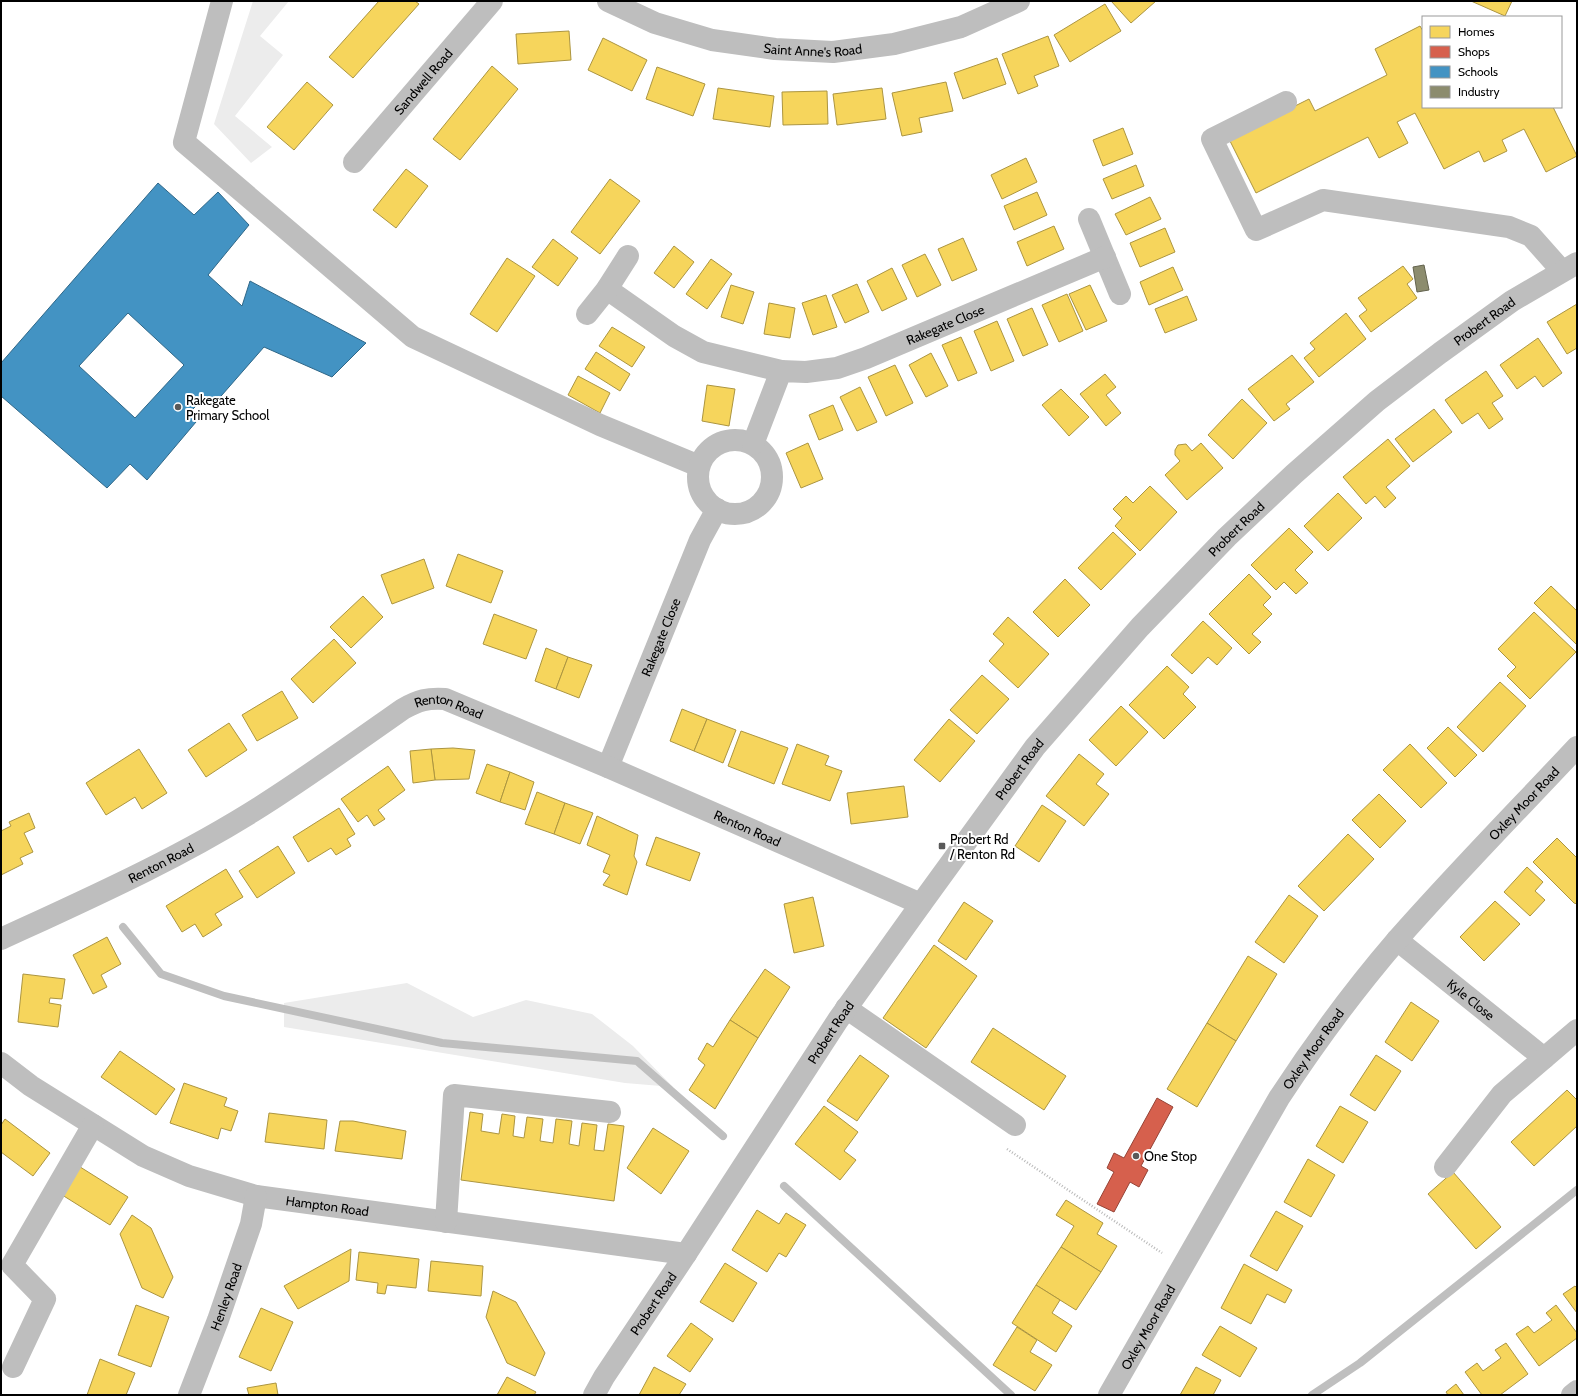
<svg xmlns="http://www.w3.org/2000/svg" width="1578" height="1396" font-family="Cabin,sans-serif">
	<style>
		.green { fill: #ececec }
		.homes { fill: #f6d55c; stroke: #ac9540 }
		.shops { fill: #d6604d; stroke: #964336 }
		.schools { fill: #4393c3; stroke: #2f6788; fill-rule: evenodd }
		.industry { fill: #8c8c6e; stroke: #62624d }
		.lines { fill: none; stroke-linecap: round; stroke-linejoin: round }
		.stream { stroke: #bfbfbf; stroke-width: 8 }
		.path { stroke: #b9b9b9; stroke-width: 2.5; stroke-dasharray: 1 2; stroke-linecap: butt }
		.minor { stroke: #bebebe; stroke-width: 22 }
		.poi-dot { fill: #595959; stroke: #fff; stroke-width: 1.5 }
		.labels { text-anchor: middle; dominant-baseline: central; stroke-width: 4; stroke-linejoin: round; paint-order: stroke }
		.street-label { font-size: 13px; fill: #000; stroke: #fff }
		.poi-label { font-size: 13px; fill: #000; stroke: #fff; text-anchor: start }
	</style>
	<rect width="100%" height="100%" fill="#fff"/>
	<!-- green -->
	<g class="green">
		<polygon points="253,1 289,1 260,36 283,55 235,116 272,147 251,163 214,124"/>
		<polygon points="407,983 473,1017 526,1000 592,1014 633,1046 673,1087 625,1083 284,1027 284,1003"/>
	</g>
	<!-- homes -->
	<g class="homes">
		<polygon points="379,1 415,1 419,4 353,78 329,57"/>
		<polygon points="1111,1 1156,1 1131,23"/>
		<polygon points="1471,1 1512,1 1505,16"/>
		<polygon points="1105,4 1121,31 1070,62 1054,35"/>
		<polygon points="1420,26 1423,31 1423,107 1553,107 1577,156 1546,172 1524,129 1502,140 1507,151 1484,162 1479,151 1444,169 1415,113 1397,122 1408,143 1379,158 1368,137 1256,193 1229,139 1309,99 1315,111 1387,75 1375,49"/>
		<polygon points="569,31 571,60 518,64 516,34"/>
		<polygon points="1048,36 1059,66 1034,76 1038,86 1018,94 1002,54"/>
		<polygon points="603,38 647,60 632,91 588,70"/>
		<polygon points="997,58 1006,84 963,99 954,73"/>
		<polygon points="492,66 518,89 460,160 433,139"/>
		<polygon points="657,67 705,84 693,116 646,99"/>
		<polygon points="307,82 333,105 294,150 267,127"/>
		<polygon points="946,82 953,111 919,118 922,132 902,136 892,93"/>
		<polygon points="718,88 774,96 770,127 713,119"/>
		<polygon points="882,88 886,119 837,125 833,94"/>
		<polygon points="827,91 828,124 783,125 782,92"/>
		<polygon points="1123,128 1133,154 1103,166 1093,140"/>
		<polygon points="1026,158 1037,182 1002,199 991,175"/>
		<polygon points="1136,165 1144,186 1112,199 1103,179"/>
		<polygon points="406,169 428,186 396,228 373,210"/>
		<polygon points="610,179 640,201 600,254 571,232"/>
		<polygon points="1037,192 1047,215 1014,230 1004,206"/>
		<polygon points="1150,197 1161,219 1126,235 1115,214"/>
		<polygon points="1054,226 1064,249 1027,266 1017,242"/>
		<polygon points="1165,228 1175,252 1140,267 1130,243"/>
		<polygon points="963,238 977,270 952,281 938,249"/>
		<polygon points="553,239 578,258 558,286 532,267"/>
		<polygon points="674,246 694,262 674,288 654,273"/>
		<polygon points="925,254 941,285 917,297 902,265"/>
		<polygon points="507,258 535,276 497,332 470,314"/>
		<polygon points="711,259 732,274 707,309 686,294"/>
		<polygon points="1403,266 1413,279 1407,284 1417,298 1371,332 1359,316 1367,310 1358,298"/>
		<polygon points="1173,267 1183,290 1149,305 1140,282"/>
		<polygon points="892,268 907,299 882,311 867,281"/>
		<polygon points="857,284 869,312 845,323 832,295"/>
		<polygon points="731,285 754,292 743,324 721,317"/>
		<polygon points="1090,285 1107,321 1086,330 1069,294"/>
		<polygon points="1067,294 1083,331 1059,342 1042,305"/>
		<polygon points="826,295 837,327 813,335 802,303"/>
		<polygon points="1187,296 1197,320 1165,333 1155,309"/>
		<polygon points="769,303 795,308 790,338 764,334"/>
		<polygon points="1577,304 1577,348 1567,354 1547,322"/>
		<polygon points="1032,308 1048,345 1023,356 1007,319"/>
		<polygon points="1346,313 1366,339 1319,377 1304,358 1315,349 1310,343"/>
		<polygon points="997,321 1014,361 991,371 974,331"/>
		<polygon points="612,327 645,347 632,367 599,346"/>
		<polygon points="961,337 977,373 958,381 942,345"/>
		<polygon points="1538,338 1562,373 1543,387 1535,376 1517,389 1500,365"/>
		<polygon points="596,352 630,374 620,391 585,369"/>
		<polygon points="931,353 948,386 926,397 909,365"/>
		<polygon points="1292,355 1314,382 1286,404 1290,409 1274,421 1248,389"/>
		<polygon points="895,365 913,403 886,416 868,377"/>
		<polygon points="1486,371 1503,396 1492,403 1503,419 1489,429 1478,413 1462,424 1445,400"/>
		<polygon points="1105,374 1116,387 1106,395 1121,413 1106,426 1080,394"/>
		<polygon points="578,376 610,393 600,413 568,395"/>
		<polygon points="707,385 735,389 729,426 702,421"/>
		<polygon points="860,387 877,422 857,431 840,397"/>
		<polygon points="1061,389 1089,417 1069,436 1042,405"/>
		<polygon points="1242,399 1267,423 1233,459 1208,435"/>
		<polygon points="833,405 843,430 819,440 809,415"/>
		<polygon points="1434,409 1452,432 1413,462 1395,439"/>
		<polygon points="1388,439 1410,466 1386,487 1396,498 1385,508 1375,496 1366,504 1343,477"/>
		<polygon points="808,443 823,479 801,488 786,453"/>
		<polygon points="1201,443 1223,468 1187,500 1165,475 1180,461 1175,455 1175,450 1178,445 1186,444 1192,451"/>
		<polygon points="1150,486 1177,512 1140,551 1115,526 1122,518 1113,509 1126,496 1133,503"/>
		<polygon points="1338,493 1362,518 1328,551 1304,526"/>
		<polygon points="1289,528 1313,552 1295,570 1308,583 1296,594 1284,582 1276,590 1251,565"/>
		<polygon points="1113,532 1136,554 1101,590 1078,568"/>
		<polygon points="458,554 503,571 491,603 446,586"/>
		<polygon points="424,559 434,588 392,604 381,575"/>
		<polygon points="1249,574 1271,597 1263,605 1272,614 1252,634 1261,642 1249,654 1209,614"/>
		<polygon points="1065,579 1090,605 1058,637 1033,612"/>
		<polygon points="1551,586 1577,611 1577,645 1534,603"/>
		<polygon points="363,596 383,617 351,648 330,627"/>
		<polygon points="1534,612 1576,652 1530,699 1507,676 1516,667 1498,649"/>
		<polygon points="494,614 537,630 526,659 483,644"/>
		<polygon points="1008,617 1049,654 1018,688 989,661 1004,644 993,634"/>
		<polygon points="1203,621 1232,648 1217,665 1208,657 1192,674 1171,655"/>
		<polygon points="334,639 356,663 313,703 291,679"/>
		<polygon points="546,648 568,657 556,689 535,681"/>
		<polygon points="568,657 592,665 579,698 556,689"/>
		<polygon points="1167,666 1189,687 1183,694 1196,707 1164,739 1129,705"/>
		<polygon points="982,675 1009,699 977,734 950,710"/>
		<polygon points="1500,682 1526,706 1483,752 1457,727"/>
		<polygon points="282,691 298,718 257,741 242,715"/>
		<polygon points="1121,706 1148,732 1116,766 1089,740"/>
		<polygon points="682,709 707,719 694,751 670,741"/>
		<polygon points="707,719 736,730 723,763 694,751"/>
		<polygon points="949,719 975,741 940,782 914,760"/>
		<polygon points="229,723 247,750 206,777 188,750"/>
		<polygon points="1448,727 1477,755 1455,777 1427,748"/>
		<polygon points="741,731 788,748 774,784 728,766"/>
		<polygon points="797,744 829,756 825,765 842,771 830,801 782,784"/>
		<polygon points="1410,744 1447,783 1421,808 1383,770"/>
		<polygon points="453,748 475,750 469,779 435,780 431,749"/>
		<polygon points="139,749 167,793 142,809 135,797 106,815 86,783"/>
		<polygon points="431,749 435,780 413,783 410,751"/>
		<polygon points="1079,754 1104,774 1096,784 1109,794 1084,826 1046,796"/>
		<polygon points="487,764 510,772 500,802 476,793"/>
		<polygon points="388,766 405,790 378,810 385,819 374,826 367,815 358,822 341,799"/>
		<polygon points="510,772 534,782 525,810 500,802"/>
		<polygon points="904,786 908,817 851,824 847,793"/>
		<polygon points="537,792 565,803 554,834 525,824"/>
		<polygon points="1379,794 1406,821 1380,848 1352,820"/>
		<polygon points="565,803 593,813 580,844 554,834"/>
		<polygon points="1042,805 1066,821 1039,862 1015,846"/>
		<polygon points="339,808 355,834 347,839 351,846 336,855 331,848 308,862 293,837"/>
		<polygon points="29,813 35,828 24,833 33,852 20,858 23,864 1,875 1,831 11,826 9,822"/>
		<polygon points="597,816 638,835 634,856 637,862 627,895 603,885 610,875 603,872 610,855 587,845"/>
		<polygon points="1348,834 1374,859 1324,911 1298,886"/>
		<polygon points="656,837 700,853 690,881 646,865"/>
		<polygon points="1557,838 1577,858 1577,904 1574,903 1533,862"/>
		<polygon points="278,846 295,873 257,898 239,871"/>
		<polygon points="1527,867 1543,882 1535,891 1545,900 1530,916 1504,892"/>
		<polygon points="226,869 243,897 215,914 222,925 203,937 195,924 182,932 166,906"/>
		<polygon points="1289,895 1318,916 1284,963 1255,942"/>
		<polygon points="813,897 824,946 794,953 784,904"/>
		<polygon points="1495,901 1520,924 1484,961 1460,937"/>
		<polygon points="964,902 993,921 966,960 938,941"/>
		<polygon points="107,937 121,964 101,975 107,987 93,994 73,955"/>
		<polygon points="934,945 977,976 926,1048 883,1018"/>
		<polygon points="1248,956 1277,974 1236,1041 1207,1023"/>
		<polygon points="765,969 790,987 758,1038 730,1020"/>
		<polygon points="23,974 65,979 62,999 50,998 49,1003 61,1005 58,1027 18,1022"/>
		<polygon points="1411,1002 1439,1021 1412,1061 1385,1042"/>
		<polygon points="730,1020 758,1038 715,1109 689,1090 705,1065 698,1059 707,1043 713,1047"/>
		<polygon points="1207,1023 1236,1041 1197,1107 1167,1089"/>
		<polygon points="993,1028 1066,1076 1044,1110 971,1062"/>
		<polygon points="120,1051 175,1089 156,1115 101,1077"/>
		<polygon points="860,1055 889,1076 857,1121 827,1101"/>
		<polygon points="1376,1055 1401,1071 1375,1111 1350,1095"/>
		<polygon points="184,1083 227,1098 224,1106 238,1111 231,1131 221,1128 218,1139 170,1123"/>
		<polygon points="1567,1090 1577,1100 1577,1126 1534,1166 1511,1142"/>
		<polygon points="824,1106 858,1132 844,1151 856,1160 840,1180 795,1144"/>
		<polygon points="1340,1106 1368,1122 1343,1163 1316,1146"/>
		<polygon points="470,1112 483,1114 481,1131 499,1134 502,1114 515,1116 513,1136 524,1138 527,1117 543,1119 540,1141 553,1143 556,1119 572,1121 569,1144 579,1146 582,1123 597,1125 594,1150 604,1151 608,1124 624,1126 614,1201 461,1180"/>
		<polygon points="269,1113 327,1120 324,1149 265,1142"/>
		<polygon points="5,1119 50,1153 33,1176 1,1152 1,1125"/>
		<polygon points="340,1121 353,1121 406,1131 402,1159 335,1151"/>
		<polygon points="653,1128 689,1151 661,1194 627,1168"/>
		<polygon points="1308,1159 1335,1175 1311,1217 1284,1202"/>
		<polygon points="77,1165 128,1197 110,1225 59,1193"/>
		<polygon points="1453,1172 1501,1227 1476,1249 1428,1194"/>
		<polygon points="1066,1200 1103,1223 1097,1234 1117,1246 1101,1272 1061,1247 1074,1226 1056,1215"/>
		<polygon points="757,1210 779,1224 786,1213 806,1225 786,1257 779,1253 767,1272 732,1250"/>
		<polygon points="1276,1211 1303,1226 1277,1271 1250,1256"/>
		<polygon points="132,1215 151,1228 173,1277 163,1298 142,1288 120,1234"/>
		<polygon points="1061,1247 1101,1272 1076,1310 1036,1285"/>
		<polygon points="351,1249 349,1281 298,1309 284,1286"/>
		<polygon points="359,1252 419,1259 416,1288 387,1285 385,1294 377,1293 378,1283 356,1280"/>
		<polygon points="431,1261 483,1266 481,1296 428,1291"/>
		<polygon points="725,1263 757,1283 733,1322 700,1302"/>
		<polygon points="1244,1264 1292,1290 1285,1303 1267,1294 1251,1324 1221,1308"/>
		<polygon points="1036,1285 1060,1300 1052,1313 1072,1326 1056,1352 1012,1323"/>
		<polygon points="1575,1286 1577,1288 1577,1313 1563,1294"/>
		<polygon points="493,1291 516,1302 545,1353 535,1376 507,1363 486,1317"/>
		<polygon points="136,1305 169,1317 151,1367 118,1355"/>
		<polygon points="1556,1305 1577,1333 1577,1338 1539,1366 1516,1334 1528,1326 1534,1333 1552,1320 1546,1313"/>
		<polygon points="261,1308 293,1322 271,1371 239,1357"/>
		<polygon points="691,1323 713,1339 690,1372 667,1356"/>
		<polygon points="1220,1326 1257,1348 1240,1377 1202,1355"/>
		<polygon points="1017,1327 1037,1340 1030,1352 1052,1365 1035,1391 993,1365"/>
		<polygon points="1506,1343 1528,1374 1500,1395 1482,1395 1465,1372 1477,1363 1483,1371 1501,1358 1495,1350"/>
		<polygon points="100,1359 135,1373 126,1395 87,1395"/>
		<polygon points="654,1367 686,1384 679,1395 639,1395"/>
		<polygon points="1196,1367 1221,1380 1213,1395 1180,1395"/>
		<polygon points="507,1377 536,1392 534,1395 497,1395"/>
		<polygon points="276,1383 278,1395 249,1395 247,1388"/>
		<polygon points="1456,1384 1464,1395 1448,1395 1446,1392"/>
	</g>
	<!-- shops -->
	<polygon class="shops" points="1157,1098 1173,1107 1141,1166 1148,1170 1139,1187 1130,1182 1114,1212 1097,1204 1114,1172 1107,1168 1114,1153 1124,1158"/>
	<!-- schools -->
	<path class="schools" d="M158,183L194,215L218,192L249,225L208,275L242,306L250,281L366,343L332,377L264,347L215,403L205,397L188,414L196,422L147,480L130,464L107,488L1,396V363ZM128,313L184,365L135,418L79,366Z"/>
	<!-- industry -->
	<polygon class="industry" points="1424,265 1429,290 1417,292 1413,267"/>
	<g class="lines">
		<!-- stream -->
		<g class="stream">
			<polyline points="123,927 161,974 224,996 442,1043 637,1061 723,1136"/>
			<polyline points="784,1186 1011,1395"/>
			<polyline points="1312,1395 1360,1363 1577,1190"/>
		</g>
		<!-- path -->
		<polyline class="path" points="1007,1149 1162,1253"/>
		<!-- minor -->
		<g class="minor">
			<polyline points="222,1 184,142 413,337 600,425 699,466"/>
			<path id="s1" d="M608,1L655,23L712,40L775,49L833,52L894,44L961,27L1019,1"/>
			<polyline points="1286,102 1212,139 1256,230 1323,200 1509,227 1531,236 1562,271"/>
			<path id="s2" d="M354,162L492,1"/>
			<polyline points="1089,219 1120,294"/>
			<polyline points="607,289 674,336 703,352 781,371"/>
			<polyline points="587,314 607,289 628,256"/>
			<circle cx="735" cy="477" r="37"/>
			<path id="s3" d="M753,444L781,371L806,372L837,368L866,358L1105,257"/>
			<path id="s4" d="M608,767L700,540L717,509"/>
			<path id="s5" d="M1,939C90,898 180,858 263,805C310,775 356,742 403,709C419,700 427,698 445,699L608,767L921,904"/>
			<path id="s6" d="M1397,940L1544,1058"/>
			<polyline points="846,1008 1015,1125"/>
			<path id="s7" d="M1,1063L31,1086L143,1156L189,1176L256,1196L686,1254"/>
			<polyline points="1445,1167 1502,1094 1577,1030"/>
			<polyline points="446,1222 454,1095 610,1112"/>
			<polyline points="13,1367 45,1299 12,1265 93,1125"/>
			<path id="s8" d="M189,1395L218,1320L251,1224L256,1196"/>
			<path id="s9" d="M594,1395L604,1377L686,1254L838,1020L921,904L1035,747L1140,627L1227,537L1294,474L1377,401L1440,353L1512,301L1577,263"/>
			<path id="s10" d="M1109,1395L1279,1098C1315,1043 1354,990 1397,940C1455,874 1517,811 1577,747"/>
			<polyline points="1572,1395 1577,1391"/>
		</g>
	</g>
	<!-- markers -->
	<g class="poi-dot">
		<circle cx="178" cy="407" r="4"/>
		<rect x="938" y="842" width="8" height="8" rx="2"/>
		<circle cx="1136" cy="1156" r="4"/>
	</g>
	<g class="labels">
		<!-- street labels -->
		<g class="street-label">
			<text stroke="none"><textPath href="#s1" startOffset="213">Saint Anne's Road</textPath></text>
			<text stroke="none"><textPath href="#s2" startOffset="106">Sandwell Road</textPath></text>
			<text stroke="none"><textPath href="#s9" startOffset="1405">Probert Road</textPath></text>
			<text stroke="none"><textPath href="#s3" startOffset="251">Rakegate Close</textPath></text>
			<text stroke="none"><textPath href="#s9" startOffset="1081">Probert Road</textPath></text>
			<text stroke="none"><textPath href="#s4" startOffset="140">Rakegate Close</textPath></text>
			<text stroke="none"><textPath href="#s5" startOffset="513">Renton Road</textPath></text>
			<text stroke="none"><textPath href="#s9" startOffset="757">Probert Road</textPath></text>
			<text stroke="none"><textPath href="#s10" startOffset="726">Oxley Moor Road</textPath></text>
			<text stroke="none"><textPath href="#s5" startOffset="837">Renton Road</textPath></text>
			<text stroke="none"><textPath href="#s5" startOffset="177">Renton Road</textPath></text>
			<text stroke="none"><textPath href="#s6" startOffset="95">Kyle Close</textPath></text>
			<text stroke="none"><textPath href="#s9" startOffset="433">Probert Road</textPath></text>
			<text stroke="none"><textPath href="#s10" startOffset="402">Oxley Moor Road</textPath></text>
			<text stroke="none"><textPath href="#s7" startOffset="362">Hampton Road</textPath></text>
			<text stroke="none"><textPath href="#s8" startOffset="105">Henley Road</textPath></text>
			<text stroke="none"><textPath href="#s9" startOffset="109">Probert Road</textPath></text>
			<text stroke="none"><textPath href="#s10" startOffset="78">Oxley Moor Road</textPath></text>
		</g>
		<!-- poi labels -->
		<g class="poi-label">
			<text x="186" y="400">Rakegate<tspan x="186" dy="15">Primary School</tspan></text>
			<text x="950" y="839">Probert Rd<tspan x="950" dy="15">/ Renton Rd</tspan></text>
			<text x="1144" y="1156">One Stop</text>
		</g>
	</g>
	<!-- border -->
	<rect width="1578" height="1396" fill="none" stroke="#000000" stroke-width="4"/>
	<!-- legend -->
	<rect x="1422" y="16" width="140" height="92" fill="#ffffff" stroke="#999999"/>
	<rect x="1430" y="26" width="20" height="12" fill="#f6d55c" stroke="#999999"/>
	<text x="1458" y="36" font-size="12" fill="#000000">Homes</text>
	<rect x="1430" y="46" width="20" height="12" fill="#d6604d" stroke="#999999"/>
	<text x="1458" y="56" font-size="12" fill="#000000">Shops</text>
	<rect x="1430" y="66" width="20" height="12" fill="#4393c3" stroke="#999999"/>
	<text x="1458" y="76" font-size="12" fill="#000000">Schools</text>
	<rect x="1430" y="86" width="20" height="12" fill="#8c8c6e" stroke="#999999"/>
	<text x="1458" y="96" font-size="12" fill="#000000">Industry</text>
</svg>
